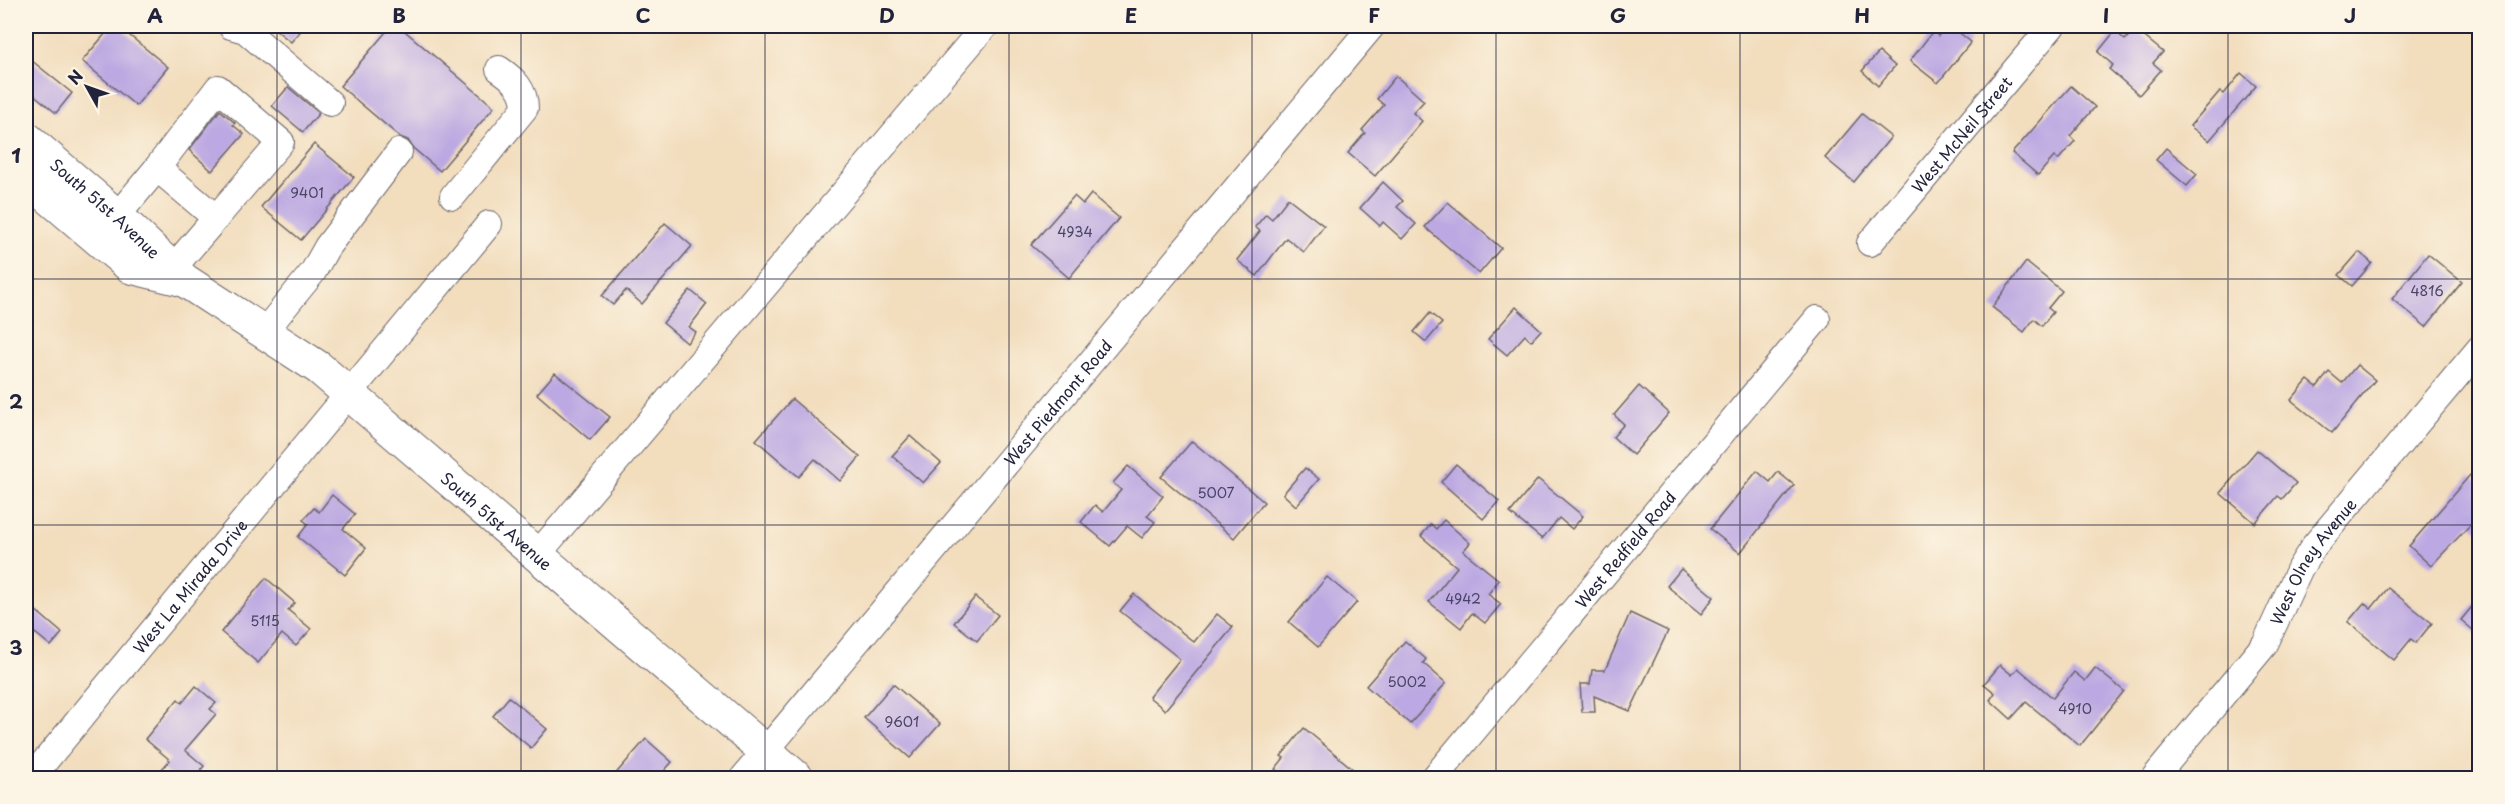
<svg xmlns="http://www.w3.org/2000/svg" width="2505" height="804" font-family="'Playpen Sans',sans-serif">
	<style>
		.building { fill: #bca8e2 }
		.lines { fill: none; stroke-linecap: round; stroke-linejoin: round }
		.minor-casing { stroke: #6b6368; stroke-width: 28 }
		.major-casing { stroke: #6b6368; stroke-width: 35 }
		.minor { stroke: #fff; stroke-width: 26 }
		.major { stroke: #fff; stroke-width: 33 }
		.grid { fill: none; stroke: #22223b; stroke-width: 1.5; stroke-opacity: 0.55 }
		.labels { text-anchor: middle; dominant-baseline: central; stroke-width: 5; stroke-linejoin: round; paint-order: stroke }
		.number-label { font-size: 14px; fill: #484465 }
		.street-label { font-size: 16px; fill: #22223b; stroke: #fcf5e5 }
		.neatline { fill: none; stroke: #22223b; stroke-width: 2 }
		.grid-label { font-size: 20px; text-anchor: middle; font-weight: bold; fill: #22223b }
	</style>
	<rect width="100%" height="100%" fill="#fcf5e5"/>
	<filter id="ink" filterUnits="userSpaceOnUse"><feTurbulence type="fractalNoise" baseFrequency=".0167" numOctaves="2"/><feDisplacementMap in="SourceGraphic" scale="12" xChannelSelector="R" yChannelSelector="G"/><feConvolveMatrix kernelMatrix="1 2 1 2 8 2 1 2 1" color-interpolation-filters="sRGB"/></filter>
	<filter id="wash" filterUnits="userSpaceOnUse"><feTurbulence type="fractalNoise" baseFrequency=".008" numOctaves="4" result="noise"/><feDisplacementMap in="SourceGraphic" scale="24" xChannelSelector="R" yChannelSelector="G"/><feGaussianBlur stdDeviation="1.35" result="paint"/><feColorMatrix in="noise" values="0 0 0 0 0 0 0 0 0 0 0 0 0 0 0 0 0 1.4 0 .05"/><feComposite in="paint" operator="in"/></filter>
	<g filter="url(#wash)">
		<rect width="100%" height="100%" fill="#f2ddbd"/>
		<g id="blocks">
			<!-- building -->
			<g class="building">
				<polygon points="112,26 118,26 168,67 136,106 82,61"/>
				<polygon points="271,26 305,26 291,42"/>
				<polygon points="391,26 399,26 494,107 440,171 413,148 408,140 400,137 340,86"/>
				<polygon points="1947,26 1951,26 1971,42 1938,83 1910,61 1933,31 1938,36"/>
				<polygon points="2135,29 2163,52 2153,63 2161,70 2139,95 2109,69 2113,65 2098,52 2115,31 2125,40"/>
				<polygon points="1879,52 1895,66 1878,86 1862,71"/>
				<polygon points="26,56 72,93 56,113 26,88"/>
				<polygon points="2241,73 2256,86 2209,141 2190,126 2220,91 2224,94"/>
				<polygon points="1396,76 1424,101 1413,113 1422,121 1375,176 1348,153 1365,133 1362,130 1384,105 1377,99"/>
				<polygon points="2071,86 2095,107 2070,136 2075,141 2058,160 2054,157 2038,175 2012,153"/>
				<polygon points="288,87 319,113 303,132 272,106"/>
				<polygon points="220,110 235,123 233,125 244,134 212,171 189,150"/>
				<polygon points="1862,114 1891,137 1854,182 1825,158"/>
				<polygon points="314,144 354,177 301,240 261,207"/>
				<polygon points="2166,148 2197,174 2187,186 2156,160"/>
				<polygon points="1383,182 1403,201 1397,207 1416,224 1402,239 1383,222 1380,226 1360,208"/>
				<polygon points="1091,194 1119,218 1069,278 1031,245 1074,196 1083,204"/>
				<polygon points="1288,198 1324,226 1304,252 1286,238 1257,276 1237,260 1260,231 1255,227 1266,214 1272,219"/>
				<polygon points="1448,202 1501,248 1479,274 1425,227"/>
				<polygon points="665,223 692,246 642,304 626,290 613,305 602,296"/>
				<polygon points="2359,252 2372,263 2352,286 2339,275"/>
				<polygon points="2428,254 2462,282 2426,327 2392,299"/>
				<polygon points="2026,262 2062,291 2048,308 2053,312 2042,326 2034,319 2024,332 1992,307"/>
				<polygon points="690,290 707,304 689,327 696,332 687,343 663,323"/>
				<polygon points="1516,307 1541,330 1531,341 1525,335 1507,355 1488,339"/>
				<polygon points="1430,313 1442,323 1426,342 1414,332"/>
				<polygon points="2357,365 2375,380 2332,433 2291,400 2308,380 2317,387 2329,372 2342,383"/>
				<polygon points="555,373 610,417 590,440 537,394"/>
				<polygon points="1639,386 1669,413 1633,455 1613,437 1624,424 1614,415"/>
				<polygon points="792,399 860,457 840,481 815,459 799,477 756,440"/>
				<polygon points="910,436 941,463 923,483 892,456"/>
				<polygon points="1192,441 1264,502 1234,538 1161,477"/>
				<polygon points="2257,450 2296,483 2282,499 2278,496 2255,523 2220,493"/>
				<polygon points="1456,464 1499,501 1483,519 1441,482"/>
				<polygon points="1128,466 1163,496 1147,516 1155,522 1142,538 1127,526 1110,546 1081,522 1095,505 1103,512 1121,490 1113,483"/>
				<polygon points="1305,468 1319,479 1296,506 1283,494"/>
				<polygon points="1757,471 1770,482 1778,472 1794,485 1740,553 1710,529"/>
				<polygon points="2470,475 2480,483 2480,531 2471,524 2431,566 2409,546"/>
				<polygon points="1538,479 1583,516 1572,529 1559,518 1542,539 1510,513"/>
				<polygon points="332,495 355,514 343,529 366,548 345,575 298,537 308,524 303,520 314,508 319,512"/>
				<polygon points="1444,520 1470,543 1463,551 1499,580 1488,594 1501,604 1485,623 1472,613 1461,628 1429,602 1457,567 1421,536 1431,524 1436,529"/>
				<polygon points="1681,569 1714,597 1701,614 1667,586"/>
				<polygon points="1327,577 1357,602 1318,647 1289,622"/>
				<polygon points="266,578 295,603 288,610 311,629 296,646 282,634 258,663 221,632"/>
				<polygon points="2388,588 2432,623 2416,643 2411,639 2394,660 2348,622 2364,603 2371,609"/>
				<polygon points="1134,594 1194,642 1217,614 1233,627 1165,710 1149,697 1180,659 1120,611"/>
				<polygon points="975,597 998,615 977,641 954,623"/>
				<polygon points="2480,597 2480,636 2461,620"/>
				<polygon points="26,602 62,633 51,646 35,633 26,644"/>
				<polygon points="1630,613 1668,631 1630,711 1594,696 1595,712 1582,712 1580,684 1590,684 1592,670 1605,670"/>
				<polygon points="1405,641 1426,659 1423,663 1446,683 1410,724 1366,686"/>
				<polygon points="2000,665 2012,675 2018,668 2053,698 2074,672 2085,681 2095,668 2124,691 2080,746 2026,702 2011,719 1990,700 1995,693 1984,684"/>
				<polygon points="893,684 940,724 910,758 864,718"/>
				<polygon points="196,686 216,703 210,709 216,714 185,750 204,766 194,778 173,778 162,769 170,760 145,739 178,699 182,703"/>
				<polygon points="509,697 547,729 531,748 493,716"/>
				<polygon points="1304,728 1354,770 1347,778 1287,778 1275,769 1284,758 1281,756"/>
				<polygon points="646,739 672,762 658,778 612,778"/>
			</g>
		</g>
	</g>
	<g filter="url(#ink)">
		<use href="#blocks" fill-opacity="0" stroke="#6b6368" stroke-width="1.5"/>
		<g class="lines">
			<!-- minor casing -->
			<g class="minor-casing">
				<g id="minor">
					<polyline points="231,26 245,30 330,103"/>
					<polyline points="157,168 218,88 281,142 216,218"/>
					<path d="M453,196L525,108C525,90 514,79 499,69"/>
					<polyline points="117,216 157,168 216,218 172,269"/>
					<path id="s1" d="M1870,243L2052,26"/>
					<polyline points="264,332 313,272 327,247 399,152"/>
					<polyline points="537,555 985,26"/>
					<path id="s2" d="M31,778L489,224"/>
					<path id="s3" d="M743,778L1372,26"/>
					<path id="s4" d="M1434,778L1817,319"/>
					<path id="s5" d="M2154,778L2265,644L2300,568L2314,546L2480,348"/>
				</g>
			</g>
			<!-- major casing -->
			<g class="major-casing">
				<g id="major">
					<path id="s6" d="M26,138L117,216L184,280L319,368L797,778"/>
					<polyline points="26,178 131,267 184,280"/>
				</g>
			</g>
			<!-- minor -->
			<use href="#minor" class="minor"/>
			<!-- major -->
			<use href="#major" class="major"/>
		</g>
	</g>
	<!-- grid -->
	<path class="grid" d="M277,26V778M521,26V778M765,26V778M1009,26V778M1252,26V778M1496,26V778M1740,26V778M1984,26V778M2228,26V778M26,279H2480M26,525H2480"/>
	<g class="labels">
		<!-- number labels -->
		<g class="number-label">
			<text x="307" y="192">9401</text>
			<text x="1075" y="231">4934</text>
			<text x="2427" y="290">4816</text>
			<text x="1216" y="492">5007</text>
			<text x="1463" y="598">4942</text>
			<text x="265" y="620">5115</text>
			<text x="1407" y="681">5002</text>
			<text x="2075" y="708">4910</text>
			<text x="902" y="721">9601</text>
		</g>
		<!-- street labels -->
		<g class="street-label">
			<text stroke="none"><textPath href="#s1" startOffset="142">West McNeil Street</textPath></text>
			<text stroke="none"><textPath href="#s6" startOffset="106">South 51st Avenue</textPath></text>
			<text stroke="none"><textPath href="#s3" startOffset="490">West Piedmont Road</textPath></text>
			<text stroke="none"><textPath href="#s6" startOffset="608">South 51st Avenue</textPath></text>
			<text stroke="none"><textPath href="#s4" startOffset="298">West Redfield Road</textPath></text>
			<text stroke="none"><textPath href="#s5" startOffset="270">West Olney Avenue</textPath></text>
			<text stroke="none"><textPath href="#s2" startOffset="249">West La Mirada Drive</textPath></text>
		</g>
	</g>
	<!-- margin -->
	<rect width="2505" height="804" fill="none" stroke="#fcf5e5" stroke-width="66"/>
	<!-- north arrow -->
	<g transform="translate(87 87) rotate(310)" stroke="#fcf5e5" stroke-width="4.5" paint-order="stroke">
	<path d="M0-4.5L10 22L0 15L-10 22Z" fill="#22223b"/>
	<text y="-9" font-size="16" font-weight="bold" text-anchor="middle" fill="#22223b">N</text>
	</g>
	<rect x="33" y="33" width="2439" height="738" class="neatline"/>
	<g class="grid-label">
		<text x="155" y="23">A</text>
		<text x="399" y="23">B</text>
		<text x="643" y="23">C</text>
		<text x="887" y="23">D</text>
		<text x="1131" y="23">E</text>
		<text x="1374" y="23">F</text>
		<text x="1618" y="23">G</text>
		<text x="1862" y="23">H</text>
		<text x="2106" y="23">I</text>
		<text x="2350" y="23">J</text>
		<text x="16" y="163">1</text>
		<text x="16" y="409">2</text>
		<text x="16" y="655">3</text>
	</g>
</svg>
